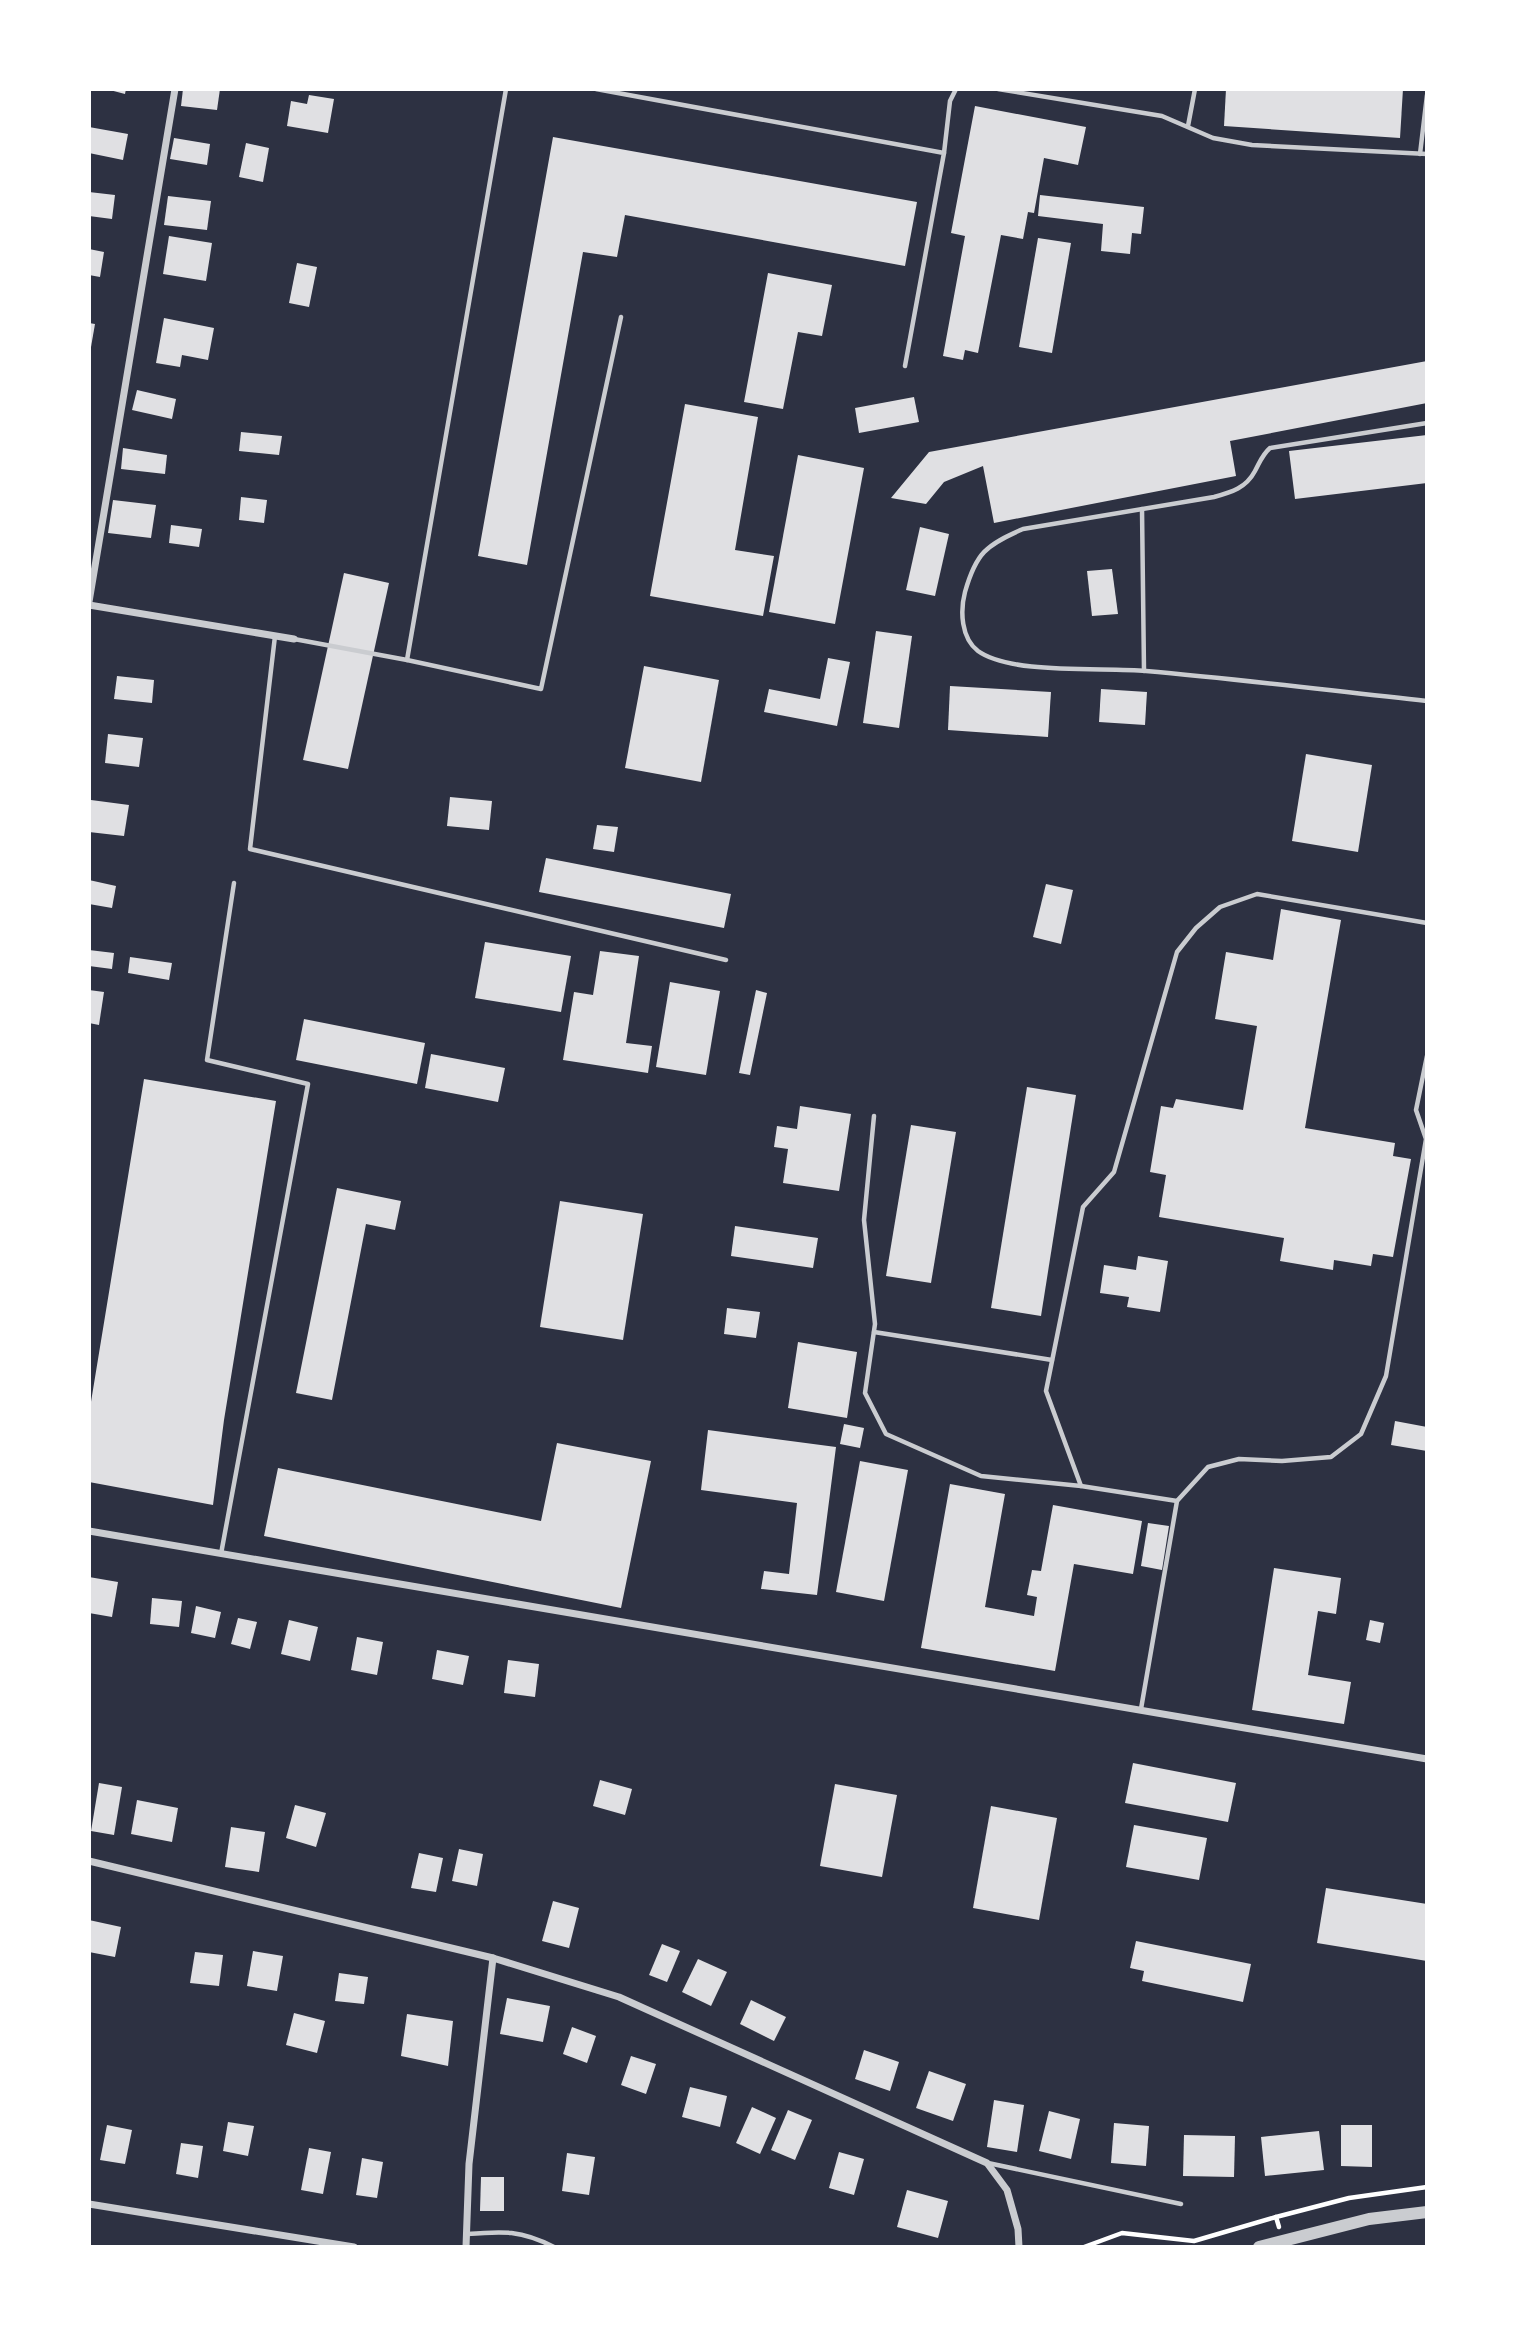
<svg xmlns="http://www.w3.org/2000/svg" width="1516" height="2336" font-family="Lato,sans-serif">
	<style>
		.building { fill: #e0e0e3 }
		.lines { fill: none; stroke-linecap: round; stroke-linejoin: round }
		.path { stroke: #fff; stroke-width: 4.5 }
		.service { stroke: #caccd0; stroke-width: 4.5 }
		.minor { stroke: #caccd0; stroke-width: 7 }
		.tertiary { stroke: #caccd0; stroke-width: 12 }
	</style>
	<rect width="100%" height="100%" fill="#2d3142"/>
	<!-- building -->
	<g class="building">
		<polygon points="106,89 126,89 125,94"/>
		<polygon points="183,89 220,89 217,110 181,106"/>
		<polygon points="1226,89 1403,89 1400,138 1224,126"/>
		<polygon points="309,95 334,99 328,133 287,126 291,101 307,104"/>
		<polygon points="975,106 1086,127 1078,165 1044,158 1034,213 1028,212 1023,239 1001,235 978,353 965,350 963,360 943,356 965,236 951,233"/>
		<polygon points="89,127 128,134 123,160 89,153"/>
		<polygon points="553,137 917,202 905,266 625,215 617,257 583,252 527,565 478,556"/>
		<polygon points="174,138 210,144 207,165 170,159"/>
		<polygon points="246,143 269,148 263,182 239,177"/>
		<polygon points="89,192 115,195 112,219 89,216"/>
		<polygon points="1040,195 1144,207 1141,234 1132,233 1130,254 1101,251 1103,224 1038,216"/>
		<polygon points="168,196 211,201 207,230 164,225"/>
		<polygon points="169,236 212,243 206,281 163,274"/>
		<polygon points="1038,238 1071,243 1052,353 1019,347"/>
		<polygon points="89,249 104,252 100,277 89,275"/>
		<polygon points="297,263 317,267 309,307 289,303"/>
		<polygon points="768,273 832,285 822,336 798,332 783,409 744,402"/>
		<polygon points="164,318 214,328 208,360 182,355 180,367 156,363"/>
		<polygon points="89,323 95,324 91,347 89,347"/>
		<polygon points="1427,361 1427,403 1230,441 1236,476 994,523 983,466 944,482 926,504 891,498 929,452"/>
		<polygon points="137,390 176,399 172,419 132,410"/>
		<polygon points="914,397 919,422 859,433 855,408"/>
		<polygon points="685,404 758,417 735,550 774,556 763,616 650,596"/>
		<polygon points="241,432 282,436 279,455 239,451"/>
		<polygon points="1427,435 1427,483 1295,499 1289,451"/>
		<polygon points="123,448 167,455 165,474 121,469"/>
		<polygon points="798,455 864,468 835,624 769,612"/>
		<polygon points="241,497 267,500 264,523 239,520"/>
		<polygon points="113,500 156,505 151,538 108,533"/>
		<polygon points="171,525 202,529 199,547 169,543"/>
		<polygon points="920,527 949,534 935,596 906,590"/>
		<polygon points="1112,569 1118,614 1092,616 1087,571"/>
		<polygon points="344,573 389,583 348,769 303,760"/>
		<polygon points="876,631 912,636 899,728 863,723"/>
		<polygon points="828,658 850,662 837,726 764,712 769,689 820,699"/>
		<polygon points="644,666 719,680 701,782 625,768"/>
		<polygon points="117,676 154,680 152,703 114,699"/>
		<polygon points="950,686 1051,692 1048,737 948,730"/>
		<polygon points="1101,689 1147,692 1145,725 1099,722"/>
		<polygon points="108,734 143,738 139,767 105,763"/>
		<polygon points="1306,754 1372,765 1358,852 1292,841"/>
		<polygon points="450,797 492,801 489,830 447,826"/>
		<polygon points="91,800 129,805 124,836 89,832"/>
		<polygon points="597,825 618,827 614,852 593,849"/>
		<polygon points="546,858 731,894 724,928 539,892"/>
		<polygon points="89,880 116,886 112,908 89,904"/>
		<polygon points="1046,884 1073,890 1061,944 1033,937"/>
		<polygon points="1281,909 1341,920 1305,1128 1395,1143 1393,1156 1411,1159 1393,1257 1373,1254 1371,1266 1334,1260 1333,1270 1280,1261 1284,1238 1159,1217 1166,1175 1150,1172 1161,1106 1173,1108 1176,1099 1243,1110 1257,1026 1215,1019 1226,952 1273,960"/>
		<polygon points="485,942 571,956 561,1012 475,998"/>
		<polygon points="89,950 114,953 112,969 89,966"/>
		<polygon points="600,951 639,956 626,1043 652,1046 648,1073 563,1060 574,992 593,995"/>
		<polygon points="130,957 172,963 169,980 128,973"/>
		<polygon points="670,982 720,991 706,1075 656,1067"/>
		<polygon points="89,990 104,992 99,1025 89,1023"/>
		<polygon points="756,990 767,993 750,1075 739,1073"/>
		<polygon points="304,1019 425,1043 417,1084 296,1060"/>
		<polygon points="431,1054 505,1068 498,1102 425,1088"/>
		<polygon points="144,1079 276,1101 224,1420 213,1505 89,1482 89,1414"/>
		<polygon points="1027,1087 1076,1095 1041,1316 991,1308"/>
		<polygon points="800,1106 851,1114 839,1191 783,1183 788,1149 774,1147 777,1126 797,1129"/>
		<polygon points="911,1125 956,1132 931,1283 886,1276"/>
		<polygon points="337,1188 401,1201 395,1230 366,1224 332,1400 296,1393"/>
		<polygon points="560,1201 643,1214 623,1340 540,1327"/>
		<polygon points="735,1226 818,1238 813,1268 731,1256"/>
		<polygon points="1138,1256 1168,1261 1160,1312 1127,1307 1129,1297 1100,1293 1104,1265 1136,1270"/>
		<polygon points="727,1308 760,1312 756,1338 724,1334"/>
		<polygon points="798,1342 857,1352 847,1418 788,1408"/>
		<polygon points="1395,1421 1427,1427 1427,1451 1391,1445"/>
		<polygon points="844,1424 864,1428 860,1448 840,1444"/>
		<polygon points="708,1430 836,1447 817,1595 761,1589 764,1571 789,1574 797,1503 701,1490"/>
		<polygon points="557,1443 651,1461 621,1608 264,1536 278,1468 541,1521"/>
		<polygon points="860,1461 908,1470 884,1601 836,1592"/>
		<polygon points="950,1484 1005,1494 985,1607 1034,1616 1037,1597 1027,1595 1032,1570 1041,1571 1053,1505 1142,1521 1133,1574 1074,1564 1055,1671 921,1648"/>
		<polygon points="1148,1523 1169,1526 1162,1570 1141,1566"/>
		<polygon points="1274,1568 1341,1578 1336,1614 1318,1611 1308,1675 1351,1682 1344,1724 1252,1710"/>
		<polygon points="89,1577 118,1582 112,1617 89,1613"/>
		<polygon points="152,1598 182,1601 179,1627 150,1624"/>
		<polygon points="196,1606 221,1612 215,1638 191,1633"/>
		<polygon points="238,1618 257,1622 250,1649 231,1644"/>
		<polygon points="289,1620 318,1627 310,1661 281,1654"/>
		<polygon points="1370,1620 1384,1623 1380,1643 1366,1640"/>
		<polygon points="357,1637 383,1642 377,1675 351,1670"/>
		<polygon points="437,1650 469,1656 463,1685 432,1679"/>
		<polygon points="508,1660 539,1664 535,1697 504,1693"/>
		<polygon points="1133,1763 1236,1783 1228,1822 1125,1803"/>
		<polygon points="600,1780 632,1789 625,1815 593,1806"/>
		<polygon points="99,1783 122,1787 114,1835 91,1831"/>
		<polygon points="835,1784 897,1795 882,1877 820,1866"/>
		<polygon points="137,1800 178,1808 172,1842 131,1834"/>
		<polygon points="295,1805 326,1813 316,1847 286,1838"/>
		<polygon points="991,1806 1057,1818 1039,1920 973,1908"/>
		<polygon points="1134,1825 1207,1838 1199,1880 1126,1867"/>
		<polygon points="231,1827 265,1832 259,1872 225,1867"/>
		<polygon points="459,1849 483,1854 477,1886 452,1881"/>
		<polygon points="419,1853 443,1858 436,1892 411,1888"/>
		<polygon points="1326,1888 1427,1904 1427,1961 1317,1943"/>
		<polygon points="553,1901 579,1908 569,1948 542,1941"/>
		<polygon points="89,1920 121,1927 115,1957 89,1952"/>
		<polygon points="1136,1941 1251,1964 1243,2002 1142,1981 1144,1971 1130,1968"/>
		<polygon points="662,1944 680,1951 667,1982 649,1975"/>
		<polygon points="253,1951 283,1956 277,1991 247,1986"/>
		<polygon points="195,1952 223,1955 219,1986 190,1983"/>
		<polygon points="698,1959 727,1972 711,2006 682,1992"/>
		<polygon points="339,1973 368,1977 364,2004 335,2001"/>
		<polygon points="507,1998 550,2006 543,2042 500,2034"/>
		<polygon points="751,2000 786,2017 774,2041 740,2024"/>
		<polygon points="294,2013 325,2021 317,2053 286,2045"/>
		<polygon points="407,2014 453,2021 448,2066 401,2056"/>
		<polygon points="572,2027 596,2036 587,2063 563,2054"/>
		<polygon points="864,2050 899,2062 890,2091 855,2079"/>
		<polygon points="631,2056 656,2064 646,2094 621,2085"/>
		<polygon points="929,2071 966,2084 953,2121 916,2108"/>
		<polygon points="690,2087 727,2096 720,2127 682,2117"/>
		<polygon points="994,2100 1024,2105 1017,2152 987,2147"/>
		<polygon points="752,2107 776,2118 760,2154 736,2143"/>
		<polygon points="788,2110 812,2120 795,2160 771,2150"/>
		<polygon points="1049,2111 1080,2119 1071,2159 1039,2151"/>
		<polygon points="228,2122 254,2126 248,2156 223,2151"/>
		<polygon points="1114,2123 1149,2126 1146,2166 1111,2163"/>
		<polygon points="107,2125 132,2130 125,2164 100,2160"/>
		<polygon points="1341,2125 1372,2125 1372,2167 1341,2166"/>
		<polygon points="1319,2131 1324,2170 1265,2176 1261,2137"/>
		<polygon points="1184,2135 1235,2136 1234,2177 1183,2176"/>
		<polygon points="181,2143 203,2146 198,2178 176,2174"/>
		<polygon points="309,2148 331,2152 323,2194 301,2190"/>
		<polygon points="839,2152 864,2159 854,2195 829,2188"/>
		<polygon points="567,2153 595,2157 589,2195 562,2191"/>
		<polygon points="362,2158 383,2162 377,2198 356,2195"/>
		<polygon points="481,2177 504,2177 504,2211 480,2211"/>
		<polygon points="907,2190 948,2201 938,2238 897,2227"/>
	</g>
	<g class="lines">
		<!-- path -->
		<g class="path">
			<polyline points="1279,2227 1276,2217 1349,2198 1427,2187"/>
			<polyline points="1084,2247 1122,2233 1194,2241 1276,2217"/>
		</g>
		<!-- service -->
		<g class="service">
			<polyline points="596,89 944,153 905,366"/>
			<polyline points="998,89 1162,116 1213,138 1252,145 1427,154"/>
			<polyline points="1188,126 1195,89"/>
			<polyline points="944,153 950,101 956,89"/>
			<polyline points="1420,154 1427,95"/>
			<path d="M1427,423L1270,448C1262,455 1260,462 1255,471C1246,488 1232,492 1214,497L1023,529C986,545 976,553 965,592C960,611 961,638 978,651C1011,675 1103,667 1146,671C1239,679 1333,691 1427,701"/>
			<polyline points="1142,509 1144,671"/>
			<polyline points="275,636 250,849 726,960"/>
			<polyline points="294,639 407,660 541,689 621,317"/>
			<polyline points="407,660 506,89"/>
			<polyline points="874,1116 864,1220 875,1324 865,1393 886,1434 981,1476 1081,1486 1177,1501"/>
			<polyline points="874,1332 1052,1360"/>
			<polyline points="1081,1486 1046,1391 1083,1207 1114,1172 1177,952 1196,928 1220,907 1257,894 1427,923"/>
			<polyline points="221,1554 308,1084 207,1060 234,883"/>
			<polyline points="1141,1709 1177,1501 1208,1467 1239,1459 1282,1461 1331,1457 1361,1434 1386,1376 1426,1139 1416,1110 1427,1056"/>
			<polyline points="988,2163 1181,2204"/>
			<path d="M467,2234C503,2231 521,2230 554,2247"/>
		</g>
		<!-- minor -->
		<g class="minor">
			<polyline points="89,602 175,89"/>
			<polyline points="89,605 294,639"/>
			<polyline points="89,1531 1427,1759"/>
			<polyline points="89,1861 493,1958 619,1997 987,2163 1007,2190 1018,2229 1019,2247"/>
			<polyline points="89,2204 354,2247"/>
			<polyline points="466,2247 469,2164 493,1958"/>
		</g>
		<!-- tertiary -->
		<polyline class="tertiary" points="1259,2247 1369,2219 1427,2212"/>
	</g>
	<!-- border -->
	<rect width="1516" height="2336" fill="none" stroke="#ffffff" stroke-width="182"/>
</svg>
